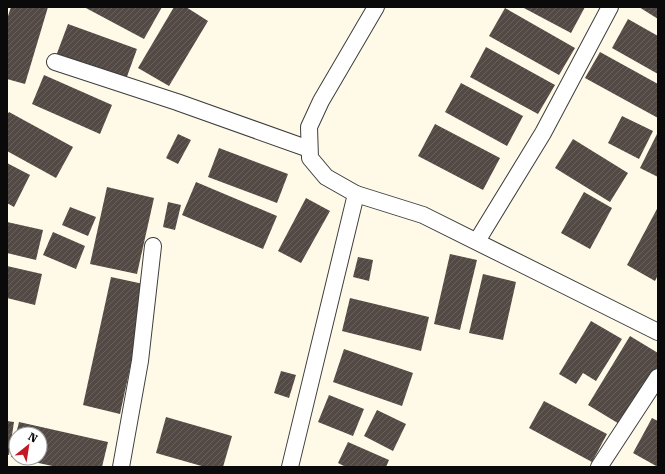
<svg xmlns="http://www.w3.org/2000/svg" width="665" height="474" font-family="'Roboto Serif',serif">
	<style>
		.building { fill: url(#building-hatch) }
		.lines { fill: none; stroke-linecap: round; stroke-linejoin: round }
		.minor-casing { stroke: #3d3d3d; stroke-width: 18 }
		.minor { stroke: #fff; stroke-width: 16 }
	</style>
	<defs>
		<pattern id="building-hatch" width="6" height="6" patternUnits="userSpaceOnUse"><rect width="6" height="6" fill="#534a45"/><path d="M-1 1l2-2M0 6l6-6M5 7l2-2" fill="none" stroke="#67605c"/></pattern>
	</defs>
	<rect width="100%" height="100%" fill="#fffae7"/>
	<!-- building -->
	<g class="building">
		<polygon points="11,7 48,7 25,84 7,79 7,19"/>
		<polygon points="84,7 162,7 144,39"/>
		<polygon points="174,7 186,7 208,21 169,86 138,68"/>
		<polygon points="522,7 585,7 571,33"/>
		<polygon points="639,7 658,7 658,19"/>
		<polygon points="505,8 575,48 559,75 489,36"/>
		<polygon points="628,19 658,36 658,74 612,48"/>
		<polygon points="68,24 137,49 125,82 56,56"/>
		<polygon points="486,47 555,85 538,114 470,77"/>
		<polygon points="600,52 658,84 658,118 585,78"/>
		<polygon points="44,75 112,105 100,134 32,104"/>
		<polygon points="461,83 523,116 507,146 445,112"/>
		<polygon points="9,112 73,147 56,178 7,151 7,115"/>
		<polygon points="622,116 653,131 639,159 608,143"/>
		<polygon points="435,124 500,158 483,190 418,156"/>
		<polygon points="658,132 658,177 640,168"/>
		<polygon points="178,134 191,140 178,164 166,158"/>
		<polygon points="573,139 628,173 610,202 555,168"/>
		<polygon points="219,148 288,174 277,203 208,177"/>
		<polygon points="7,163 30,175 14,207 7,203"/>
		<polygon points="196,182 277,216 263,249 182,215"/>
		<polygon points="107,187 154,198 137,274 90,264"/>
		<polygon points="584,192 612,208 590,249 561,233"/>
		<polygon points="306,198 330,211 301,263 278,251"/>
		<polygon points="168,202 181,205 175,230 163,227"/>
		<polygon points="70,207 96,217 88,236 62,225"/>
		<polygon points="658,207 658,275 655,281 627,265"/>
		<polygon points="7,222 43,230 36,260 7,253"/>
		<polygon points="53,232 85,246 76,269 43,255"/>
		<polygon points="450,254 477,260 460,330 434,324"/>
		<polygon points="358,257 373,260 369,281 353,277"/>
		<polygon points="7,266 42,274 35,305 7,298"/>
		<polygon points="483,274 516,282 503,340 469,333"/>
		<polygon points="111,277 148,285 120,414 83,405"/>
		<polygon points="350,298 429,317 421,351 342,331"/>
		<polygon points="591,321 622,339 596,381 583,373 576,384 559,374"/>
		<polygon points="630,336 658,353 658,366 621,425 588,405"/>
		<polygon points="344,349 413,373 402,406 333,382"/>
		<polygon points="281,371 296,375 289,398 274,393"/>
		<polygon points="329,395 364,409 353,436 318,422"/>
		<polygon points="544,401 607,434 592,462 529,428"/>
		<polygon points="377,410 406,424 393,451 364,436"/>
		<polygon points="166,417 232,436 223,467 205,467 156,453"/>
		<polygon points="652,418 658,421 658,467 633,453"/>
		<polygon points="7,421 14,422 9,455 7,455"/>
		<polygon points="19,422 108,442 102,467 57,467 20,459 40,458 40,434 16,434"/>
		<polygon points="16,436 16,458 11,457"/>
		<polygon points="348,442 389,460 386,467 346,467 338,463"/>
	</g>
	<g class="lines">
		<!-- minor casing -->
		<g class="minor-casing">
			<g id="minor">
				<polyline points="55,62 177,102 309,149"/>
				<polyline points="356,194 423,215 658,332"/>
				<polyline points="477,241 543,133 610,7"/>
				<polyline points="121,467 140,361 153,246"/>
				<polyline points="290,467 356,194 326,177 310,158 309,127 321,101 376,7"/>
				<polyline points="599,467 658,377"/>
			</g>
		</g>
		<!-- minor -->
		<use href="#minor" class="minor"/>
	</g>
	<!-- border -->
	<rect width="665" height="474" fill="none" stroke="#0a0a0a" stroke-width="16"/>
	<!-- north arrow -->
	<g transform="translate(28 446) rotate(30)"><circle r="19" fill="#ffffff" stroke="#9d9d9d"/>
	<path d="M0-3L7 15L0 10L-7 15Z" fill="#c51724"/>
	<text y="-6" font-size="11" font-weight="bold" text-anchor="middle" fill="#0a0a0a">N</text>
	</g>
</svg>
